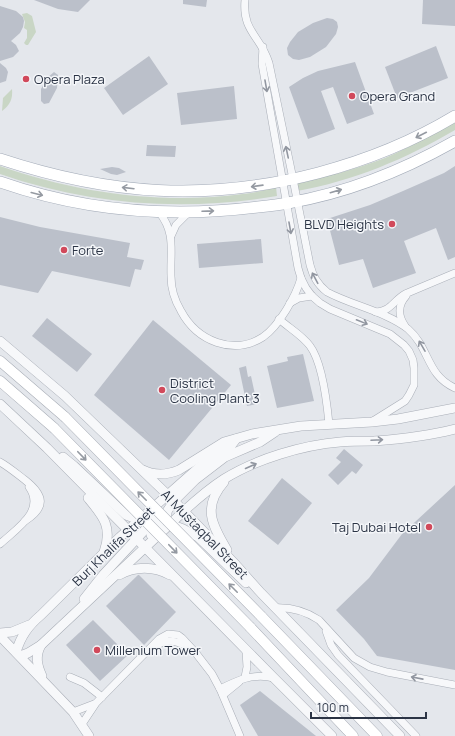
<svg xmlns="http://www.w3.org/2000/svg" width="455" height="736" font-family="Manrope,sans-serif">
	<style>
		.green { fill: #c9d6c5 }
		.building { fill: #bbc0ca }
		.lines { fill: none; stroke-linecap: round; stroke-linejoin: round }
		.minor-casing { stroke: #a9aeb7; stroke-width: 8 }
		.tertiary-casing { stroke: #a9aeb7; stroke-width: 10 }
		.secondary-casing { stroke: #a9aeb7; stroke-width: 11 }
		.primary-casing { stroke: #a3abb8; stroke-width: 12 }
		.minor { stroke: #f7f8fa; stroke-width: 7 }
		.tertiary { stroke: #f7f8fa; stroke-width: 9 }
		.secondary { stroke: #fff; stroke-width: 10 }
		.primary { stroke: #fff; stroke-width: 11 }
		.secondary-bridge-casing { stroke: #a9aeb7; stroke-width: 11; stroke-linecap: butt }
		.secondary-bridge { stroke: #fff; stroke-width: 10 }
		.oneway { stroke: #9196a0 }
		.oneway2 { stroke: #959aa2 }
		.poi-dot { fill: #d1495b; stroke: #f4f6f9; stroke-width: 1.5 }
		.labels { text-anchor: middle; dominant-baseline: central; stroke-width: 3; stroke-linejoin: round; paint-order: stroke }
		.poi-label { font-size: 13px; fill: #2b3445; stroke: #f4f6f9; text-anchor: start }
		.street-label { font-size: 13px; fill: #2b3445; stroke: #f4f6f9 }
	</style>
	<rect width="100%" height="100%" fill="#e4e7ec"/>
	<!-- green -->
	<g class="green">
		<polygon points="27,13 32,16 36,32 28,45 26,45 24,43 27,38 27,30 24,28 25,22 22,14"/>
		<path d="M12,89C13,99 10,105 2,111L3,98Z"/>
		<path d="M455,120V130C406,159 353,181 297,191L296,183C326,177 356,169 385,158C409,148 432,134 455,120Z"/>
		<path d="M0,166C77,193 162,205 243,194C254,193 265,190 276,187L277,196C183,212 90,205 0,174Z"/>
	</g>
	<!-- building -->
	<g class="building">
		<polygon points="34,0 90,0 78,12 58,9"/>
		<polygon points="183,0 207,0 206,7 183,4"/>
		<polygon points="423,0 455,0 455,26 422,24"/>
		<polygon points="0,6 16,11 23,17 24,21 23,27 20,33 11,41 16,45 19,51 13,57 0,61"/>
		<polygon points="327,18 333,19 337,22 338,27 336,34 326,47 310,57 299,60 293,59 288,55 287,48 290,42 298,32 313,23"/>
		<polygon points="436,46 448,78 397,98 385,67"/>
		<polygon points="149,56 168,84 123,115 104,88"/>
		<polygon points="355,62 374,114 347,124 333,87 321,91 335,129 308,139 289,87 303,78 318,71"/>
		<polygon points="0,63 6,68 8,72 6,81 0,83"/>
		<polygon points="54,72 58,75 57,88 49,103 44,104 41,101 41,89 47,78"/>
		<polygon points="234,86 237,119 181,125 177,93"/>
		<polygon points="147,145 176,146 175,157 146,156"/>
		<polygon points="455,166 455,257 448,260 436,228 404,241 416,273 373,288 363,259 339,265 327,219 370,205 403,191 444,173"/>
		<polygon points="112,167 119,168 126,172 117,175 111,174 100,169"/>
		<polygon points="0,217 40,227 130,243 127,257 144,260 141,270 135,269 130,287 52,271 38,293 0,285"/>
		<polygon points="261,239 263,263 199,268 197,244"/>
		<polygon points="47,318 92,354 77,372 32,336"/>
		<polygon points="153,320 231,385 169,460 94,395"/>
		<polygon points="303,354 314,401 277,408 267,366 288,361 287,357"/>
		<polygon points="246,366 248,377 251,376 257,404 247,406 239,368"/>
		<polygon points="344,449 363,465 356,474 352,471 338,485 328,475 341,462 336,458"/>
		<polygon points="282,478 312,503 278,545 248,521"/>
		<polygon points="455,485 455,670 377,656 364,639 336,610 369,578 402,534"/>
		<polygon points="138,575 139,575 176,612 144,645 106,606"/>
		<polygon points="93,620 128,655 100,681 66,645"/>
		<polygon points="260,691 316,736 258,736 240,705"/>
	</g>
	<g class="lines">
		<!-- minor casing -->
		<g class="minor-casing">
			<g id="minor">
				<path d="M245,0C242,32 261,36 269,63L293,179L310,265C313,276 317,284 327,292C351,305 387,312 408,329C430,348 426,375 455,388"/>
				<polyline points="263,47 262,64 298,268 301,278 306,288 312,296 320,303 330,309 390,334 404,345 409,351 413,360 414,368 414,385 409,395 405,401 373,421"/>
				<path d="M159,212C176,233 170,251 171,276C171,288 175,301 181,311C197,341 233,356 263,337C279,326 296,296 301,278"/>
				<polyline points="171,236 176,225 189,212"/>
				<polyline points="290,303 299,298 312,296"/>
				<path d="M376,312C390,312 394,300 405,294L455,273"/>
				<path d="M279,319C289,328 302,335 310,346C322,362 327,403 329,424"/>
				<path d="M405,326C398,316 398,305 406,296"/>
				<path d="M0,462C9,467 17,474 25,480C44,495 47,507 25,521"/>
				<path d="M0,544C16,529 46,511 29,487"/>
				<path d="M275,608C292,607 305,611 319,620L354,658L370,667L387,672L455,685"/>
				<polyline points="326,631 331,645 338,655 416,736"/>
				<path d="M155,646C167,639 176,640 188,647"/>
				<polyline points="70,677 84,683 102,697"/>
				<polyline points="245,677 247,667 246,651"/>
				<path d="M220,689C238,680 253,673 274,678"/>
				<polyline points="223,695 239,682"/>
				<polyline points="73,712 94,704"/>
				<polyline points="82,724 96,703 159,639 168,634 178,635 182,638 195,652 212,674 220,689 240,736"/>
			</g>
		</g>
		<!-- tertiary casing -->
		<g class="tertiary-casing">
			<g id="tertiary">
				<polyline points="0,341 65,396 174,501 236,565 261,593 400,736"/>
				<polyline points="0,404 47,448 274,678 332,736"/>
				<polyline points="63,457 74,466 126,515 134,518 167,514"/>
				<path d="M143,470C155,476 167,475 179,470L224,442L252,434L301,426L372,422L398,419L455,408"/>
				<path d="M224,482C202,507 212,525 227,550"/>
				<path d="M88,498C103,516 113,527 104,552"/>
				<polyline points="170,524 183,529 198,537 246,583"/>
				<polyline points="151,535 174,501 195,480 225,457 260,442 275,432"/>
				<path d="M119,575C135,566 154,566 170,575"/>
				<polyline points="84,599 103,575 153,521"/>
				<polyline points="0,633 12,632 29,625"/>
				<polyline points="0,636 73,712 89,736"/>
				<path d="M41,645C35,656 37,665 42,676"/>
				<path d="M16,652C21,636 28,626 41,615L120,537L197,469L207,461L230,447L236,439"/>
				<path d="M20,656L28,653L41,645L184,511C196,500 210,488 224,479C256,459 303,445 340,442C351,441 362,441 374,441C401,439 428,436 455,429"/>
			</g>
		</g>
		<!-- secondary casing -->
		<g class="secondary-casing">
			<g id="secondary">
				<polyline points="0,361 65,417"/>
				<polyline points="0,381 54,428"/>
				<polyline points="261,616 377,736"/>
				<polyline points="250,627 353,736"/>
			</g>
		</g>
		<!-- primary casing -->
		<g class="primary-casing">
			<g id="primary">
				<path d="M0,159C109,195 207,202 318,173C367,160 412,142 455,116"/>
				<path d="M0,182C83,211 171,218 258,207C268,206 278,205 288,203C346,193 404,170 455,141"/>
			</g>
		</g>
		<!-- minor -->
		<use href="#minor" class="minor"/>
		<!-- tertiary -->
		<use href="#tertiary" class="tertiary"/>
		<!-- secondary -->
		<use href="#secondary" class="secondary"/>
		<!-- primary -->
		<use href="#primary" class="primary"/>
		<!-- secondary-bridge casing -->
		<g class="secondary-bridge-casing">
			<g id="secondary-bridge">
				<polyline points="65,417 261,616"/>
				<polyline points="54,428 250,627"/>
			</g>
		</g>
		<!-- secondary-bridge -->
		<use href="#secondary-bridge" class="secondary-bridge"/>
	</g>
	<!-- one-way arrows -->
	<defs><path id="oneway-shaft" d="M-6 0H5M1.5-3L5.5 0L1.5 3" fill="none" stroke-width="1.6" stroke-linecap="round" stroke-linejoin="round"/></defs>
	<g class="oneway">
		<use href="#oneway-shaft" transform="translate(266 86) rotate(80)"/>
		<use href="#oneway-shaft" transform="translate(287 152) rotate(-102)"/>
		<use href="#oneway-shaft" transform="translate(290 228) rotate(80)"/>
		<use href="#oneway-shaft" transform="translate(315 278) rotate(-118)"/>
		<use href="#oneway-shaft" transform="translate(362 322) rotate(22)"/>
		<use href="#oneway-shaft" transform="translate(422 346) rotate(-120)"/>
		<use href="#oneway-shaft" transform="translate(377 440) rotate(-3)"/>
		<use href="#oneway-shaft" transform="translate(251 466) rotate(-24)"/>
		<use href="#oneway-shaft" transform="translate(417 678) rotate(-169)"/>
	</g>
	<g class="oneway2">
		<use href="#oneway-shaft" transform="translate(421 135) rotate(153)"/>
		<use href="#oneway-shaft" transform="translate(257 186) rotate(172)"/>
		<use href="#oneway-shaft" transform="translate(128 188) rotate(-173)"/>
		<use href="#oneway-shaft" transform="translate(336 191) rotate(-16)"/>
		<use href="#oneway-shaft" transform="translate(37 194) rotate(14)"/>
		<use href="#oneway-shaft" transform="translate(208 211) rotate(-2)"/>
		<use href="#oneway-shaft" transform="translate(82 456) rotate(46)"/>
		<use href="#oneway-shaft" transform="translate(142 496) rotate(-135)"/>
		<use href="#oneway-shaft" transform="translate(173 549) rotate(46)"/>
		<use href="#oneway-shaft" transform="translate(233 588) rotate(-135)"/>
	</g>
	<!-- markers -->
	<g class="poi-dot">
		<circle cx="26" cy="79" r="4"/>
		<circle cx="352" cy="96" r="4"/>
		<circle cx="392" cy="224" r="4"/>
		<circle cx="64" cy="250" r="4"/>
		<circle cx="162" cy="390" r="4"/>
		<circle cx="429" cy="527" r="4"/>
		<circle cx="97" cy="650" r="4"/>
	</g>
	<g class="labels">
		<!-- poi labels -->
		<g class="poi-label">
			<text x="34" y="79">Opera Plaza</text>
			<text x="360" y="96">Opera Grand</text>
			<text x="384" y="224" text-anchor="end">BLVD Heights</text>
			<text x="72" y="250">Forte</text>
			<text x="170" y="383">District<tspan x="170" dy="15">Cooling Plant 3</tspan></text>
			<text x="421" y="527" text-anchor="end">Taj Dubai Hotel</text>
			<text x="105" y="650">Millenium Tower</text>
		</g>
		<!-- street labels -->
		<g class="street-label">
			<text transform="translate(205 534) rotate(46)">Al Mustaqbal Street</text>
			<text transform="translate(113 546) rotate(-44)">Burj Khalifa Street</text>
		</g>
	</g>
	<!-- scale -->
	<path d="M311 712v6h115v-6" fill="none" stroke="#2b3445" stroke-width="2"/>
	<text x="317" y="712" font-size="12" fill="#2b3445" stroke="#f4f6f9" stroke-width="3" paint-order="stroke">100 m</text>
</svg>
